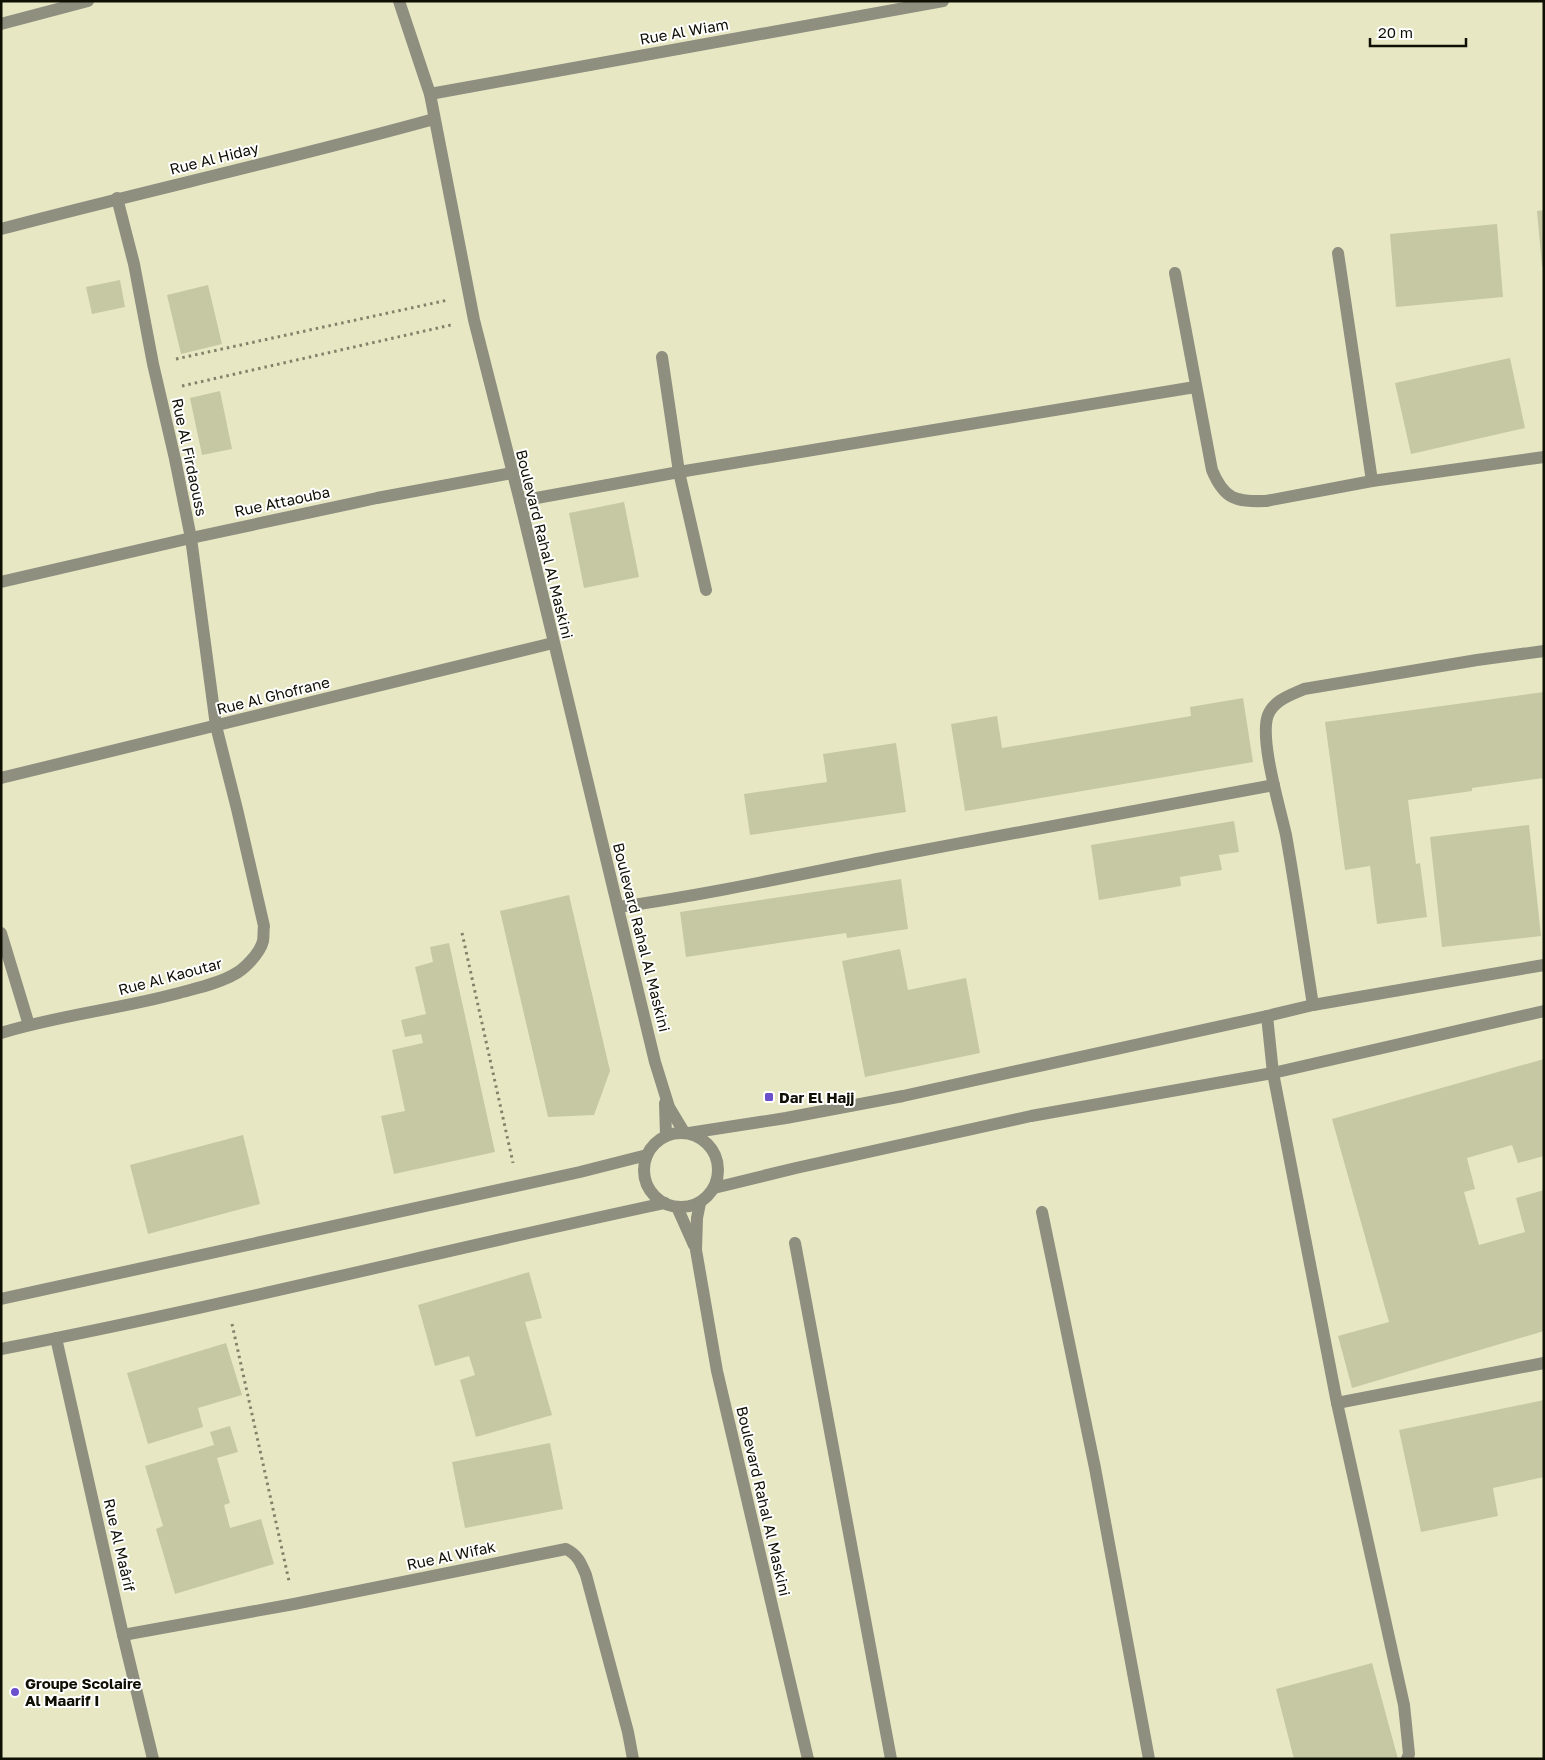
<svg xmlns="http://www.w3.org/2000/svg" width="1545" height="1760" font-family="'Golos Text',sans-serif">
	<style>
		.building { fill: #c6c7a3 }
		.lines { fill: none; stroke-linecap: round; stroke-linejoin: round }
		.path { stroke: #818269; stroke-width: 3; stroke-dasharray: 2.5 4; stroke-linecap: butt }
		.minor { stroke: #8f8f80; stroke-width: 12 }
		.poi-dot { fill: #6a51cb; stroke: #fff; stroke-width: 2 }
		.labels { text-anchor: middle; dominant-baseline: central; stroke-width: 4; stroke-linejoin: round; paint-order: stroke }
		.street-label { font-size: 15px; fill: #0f0f04; stroke: #fff }
		.poi-label { font-size: 15px; font-weight: bold; fill: #0f0f04; stroke: #fff; text-anchor: start }
	</style>
	<rect width="100%" height="100%" fill="#e7e8c3"/>
	<!-- building -->
	<g class="building">
		<polygon points="1544,210 1544,266 1542,266 1537,211"/>
		<polygon points="1497,224 1503,297 1396,307 1390,234"/>
		<polygon points="120,280 125,307 92,314 86,287"/>
		<polygon points="208,285 222,344 181,354 167,295"/>
		<polygon points="1510,358 1525,428 1411,454 1395,383"/>
		<polygon points="220,391 232,449 202,455 190,398"/>
		<polygon points="624,502 639,577 584,588 569,513"/>
		<polygon points="1544,692 1544,778 1472,788 1472,791 1408,800 1416,864 1420,863 1427,917 1377,924 1370,866 1345,870 1325,722"/>
		<polygon points="1243,698 1253,762 965,811 951,724 997,716 1002,748 1191,716 1190,707"/>
		<polygon points="896,743 906,812 750,835 744,794 827,782 823,754"/>
		<polygon points="1234,821 1239,852 1219,855 1222,870 1180,877 1181,886 1099,900 1091,845"/>
		<polygon points="1529,825 1541,936 1442,947 1430,837"/>
		<polygon points="901,879 908,929 847,938 846,933 686,957 680,912"/>
		<polygon points="569,895 610,1071 594,1115 548,1117 500,911"/>
		<polygon points="449,943 495,1152 394,1174 381,1116 405,1111 392,1050 423,1043 421,1034 405,1037 401,1020 426,1014 415,967 433,962 430,947"/>
		<polygon points="900,949 908,990 966,978 980,1053 865,1077 842,961"/>
		<polygon points="1544,1059 1544,1156 1518,1163 1512,1145 1467,1158 1475,1189 1464,1192 1479,1245 1525,1232 1516,1198 1544,1190 1544,1331 1352,1388 1338,1336 1389,1322 1332,1119"/>
		<polygon points="243,1135 260,1204 148,1234 130,1165"/>
		<polygon points="529,1272 542,1318 525,1322 552,1415 476,1437 460,1380 475,1375 469,1356 435,1366 418,1305"/>
		<polygon points="226,1343 242,1395 198,1408 203,1427 148,1444 127,1373"/>
		<polygon points="1544,1400 1544,1477 1493,1488 1498,1516 1421,1532 1399,1430"/>
		<polygon points="230,1426 238,1452 217,1458 230,1503 224,1505 230,1528 261,1519 274,1564 175,1594 156,1529 163,1526 145,1466 214,1445 210,1432"/>
		<polygon points="550,1443 563,1509 465,1528 452,1462"/>
		<polygon points="1372,1663 1398,1759 1294,1759 1276,1689"/>
	</g>
	<g class="lines">
		<!-- path -->
		<g class="path">
			<polyline points="176,359 448,300"/>
			<polyline points="182,386 451,325"/>
			<polyline points="462,933 513,1163"/>
			<polyline points="232,1324 289,1581"/>
		</g>
		<!-- minor -->
		<g class="minor">
			<polyline points="399,1 430,94 474,320 520,501 655,1062 669,1107 684,1132"/>
			<polyline points="1,24 88,1"/>
			<polyline points="430,94 943,1"/>
			<path d="M1,229C145,191 290,159 434,119"/>
			<polyline points="1338,253 1372,481"/>
			<path d="M1175,273L1212,470C1224,499 1235,502 1266,501L1372,481L1544,457"/>
			<polyline points="662,357 679,472 706,590"/>
			<polyline points="520,501 679,472 1195,387"/>
			<polyline points="1,582 191,538 377,498 512,473"/>
			<polyline points="1,778 553,643"/>
			<path d="M618,907C712,894 805,873 898,855C1023,831 1148,808 1274,785"/>
			<polyline points="1,933 29,1025"/>
			<path d="M1313,1005C1304,948 1296,891 1286,835C1280,808 1259,739 1268,715C1274,700 1291,695 1304,689L1477,660L1544,651"/>
			<polyline points="1267,1016 1273,1073 1337,1403 1404,1705 1409,1754 1407,1759"/>
			<path d="M1,1033C59,1015 120,1009 179,993C197,988 217,984 233,975C244,970 260,953 263,941C264,936 263,931 264,926L237,809L216,726L191,538L175,459L153,364L134,264L117,198"/>
			<polyline points="665,1103 666,1136"/>
			<circle cx="681" cy="1170" r="37"/>
			<polyline points="689,1133 786,1118 903,1096 1267,1016 1313,1005 1544,965"/>
			<polyline points="714,1188 796,1168 1031,1116 1273,1073 1544,1011"/>
			<polyline points="700,1203 697,1218 696,1250 717,1371 808,1759"/>
			<polyline points="677,1207 694,1245"/>
			<polyline points="1042,1212 1095,1468 1149,1759"/>
			<polyline points="795,1243 891,1759"/>
			<polyline points="1,1299 580,1172 647,1155"/>
			<polyline points="56,1338 123,1635 153,1759"/>
			<path d="M1,1349C224,1306 444,1250 665,1203"/>
			<polyline points="1337,1403 1544,1363"/>
			<path d="M123,1635L294,1604L566,1549C578,1555 581,1563 586,1575L628,1732L633,1759"/>
		</g>
	</g>
	<!-- markers -->
	<g class="poi-dot">
		<rect x="764" y="1092" width="10" height="10" rx="2.5"/>
		<circle cx="15" cy="1692" r="5"/>
	</g>
	<g class="labels">
		<!-- street labels -->
		<g class="street-label">
			<text transform="translate(684 31) rotate(-10)">Rue Al Wiam</text>
			<text transform="translate(214 158) rotate(-14)">Rue Al Hiday</text>
			<text transform="translate(190 457) rotate(78)">Rue Al Firdaouss</text>
			<text transform="translate(282 501) rotate(-12)">Rue Attaouba</text>
			<text transform="translate(545 544) rotate(76)">Boulevard Rahal Al Maskini</text>
			<text transform="translate(273 695) rotate(-14)">Rue Al Ghofrane</text>
			<text transform="translate(642 937) rotate(76)">Boulevard Rahal Al Maskini</text>
			<text transform="translate(170 976) rotate(-15)">Rue Al Kaoutar</text>
			<text transform="translate(764 1501) rotate(77)">Boulevard Rahal Al Maskini</text>
			<text transform="translate(120 1545) rotate(77)">Rue Al Maârif</text>
			<text transform="translate(451 1555) rotate(-12)">Rue Al Wifak</text>
		</g>
		<!-- poi labels -->
		<g class="poi-label">
			<text x="779" y="1097">Dar El Hajj</text>
			<text x="25" y="1683">Groupe Scolaire<tspan x="25" dy="17">Al Maarif I</tspan></text>
		</g>
	</g>
	<!-- border -->
	<rect width="1545" height="1760" fill="none" stroke="#0f0f04" stroke-width="5"/>
	<!-- scale -->
	<path d="M1370 38v8h96v-8" fill="none" stroke="#0f0f04" stroke-width="2.5"/>
	<text x="1378" y="38" font-size="15" fill="#0f0f04" stroke="#ffffff" stroke-width="4" paint-order="stroke">20 m</text>
</svg>
